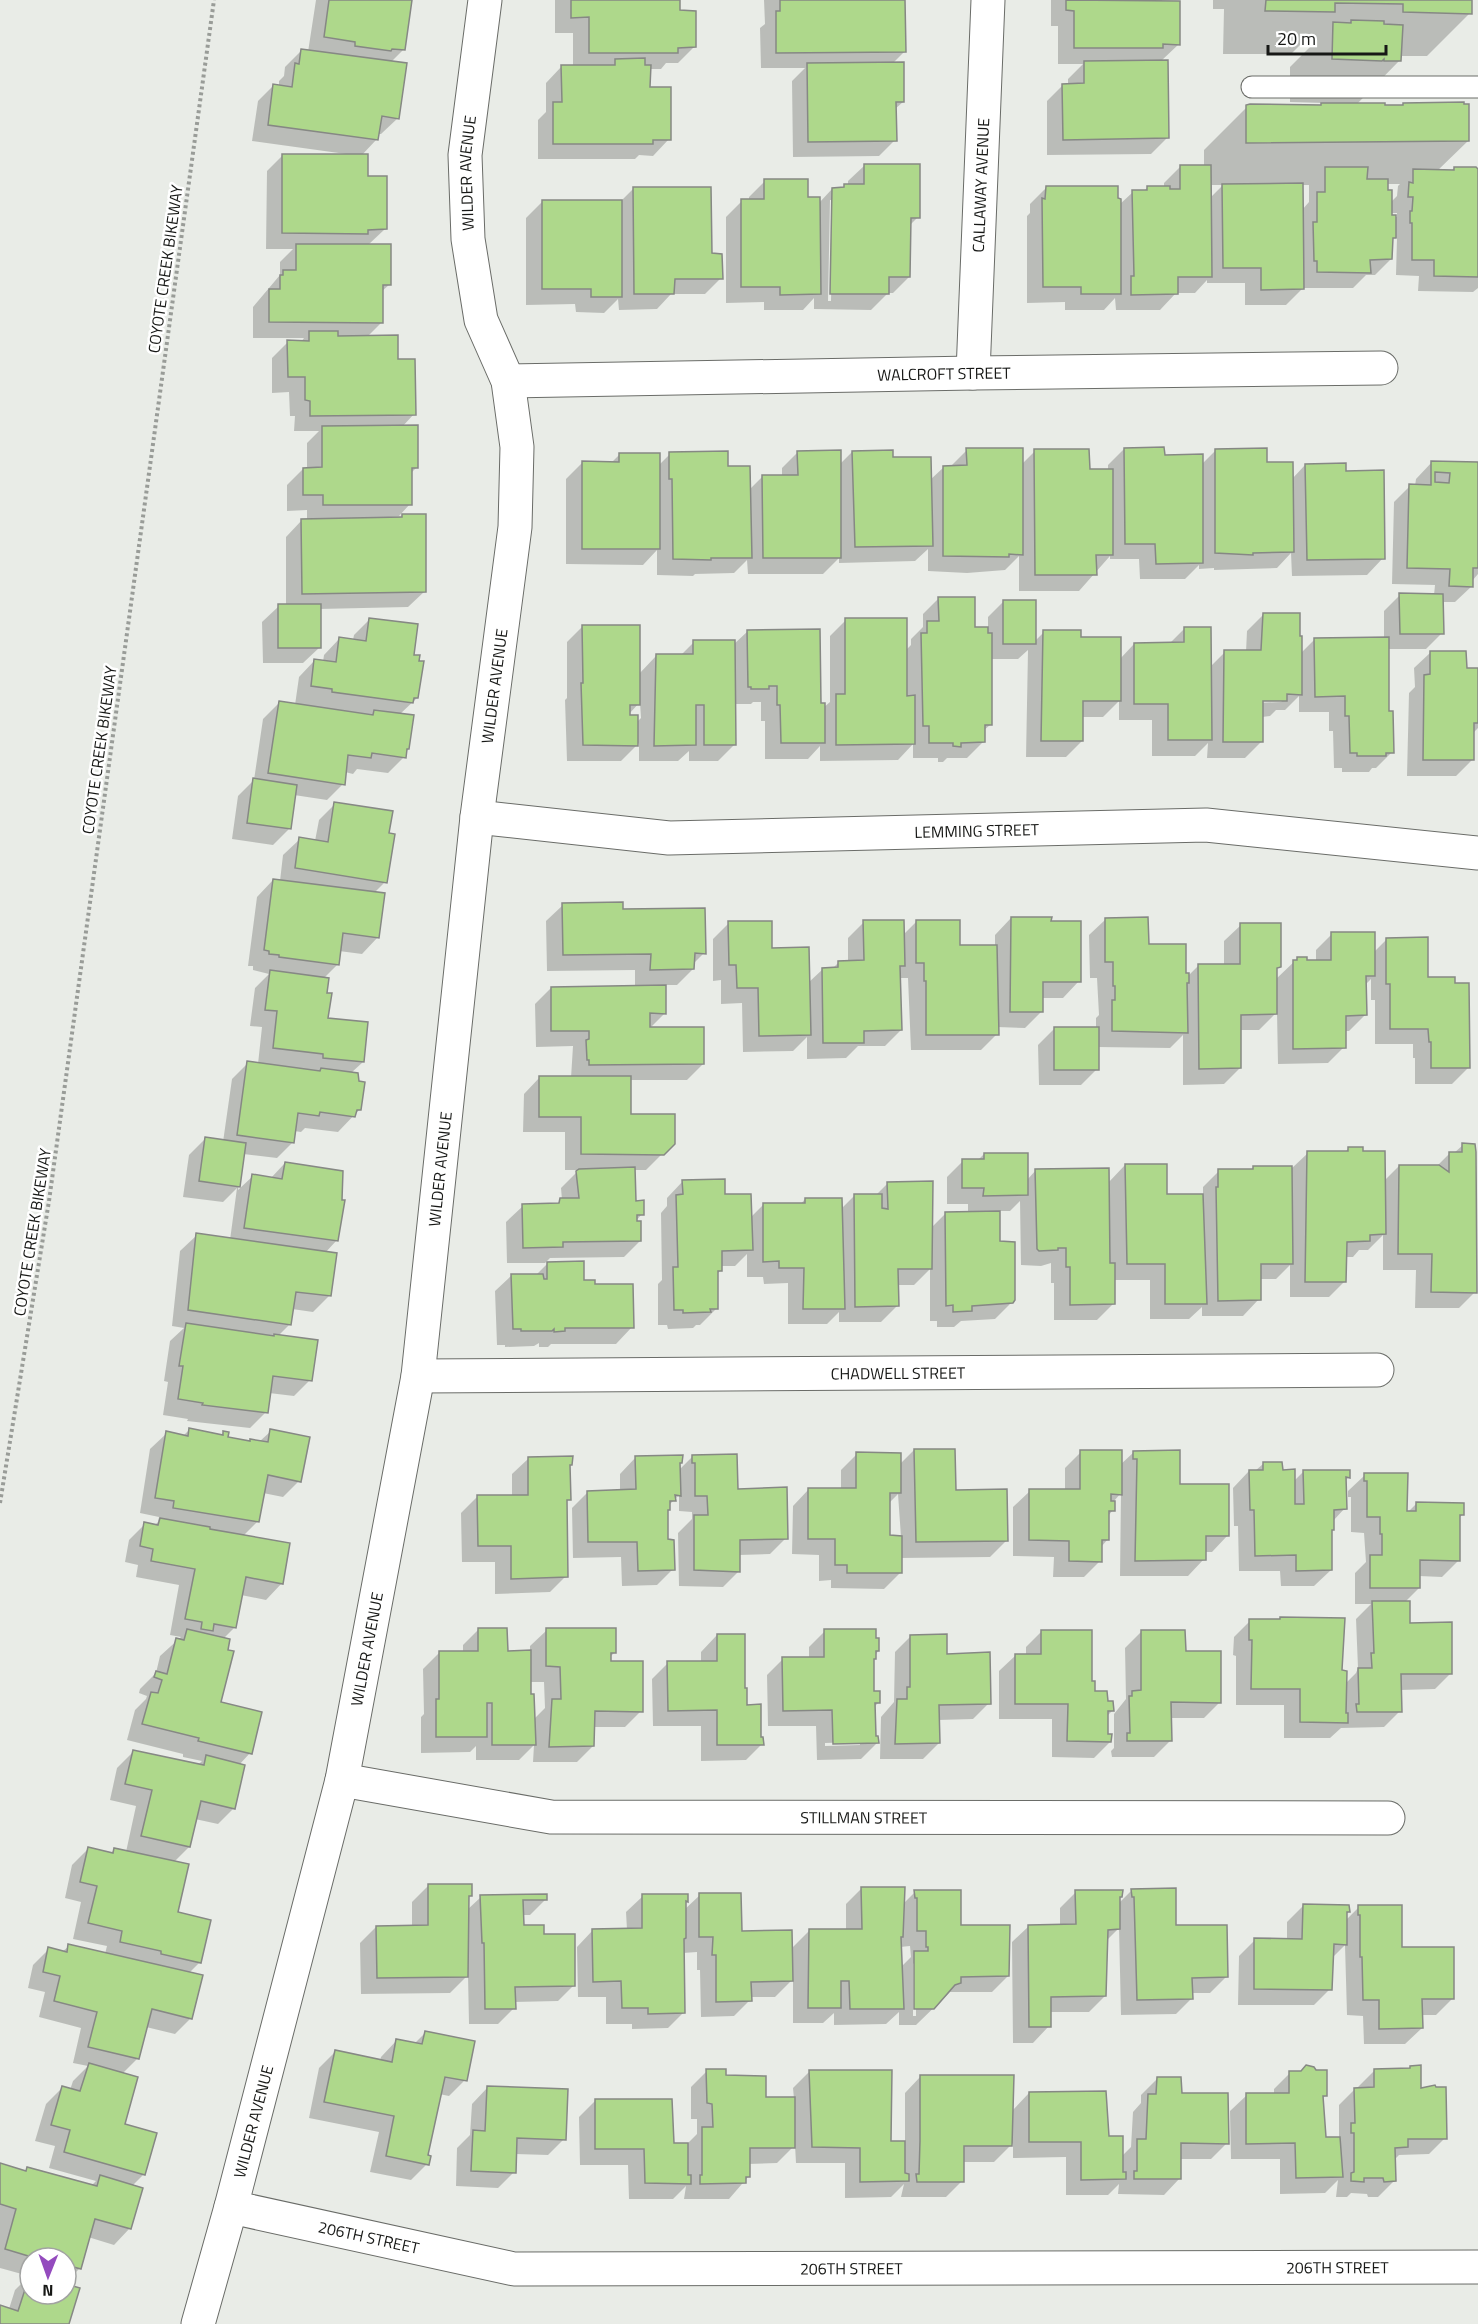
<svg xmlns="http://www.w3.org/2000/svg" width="1478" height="2324" font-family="'Titillium Web',sans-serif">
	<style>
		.shadow { fill: #0003; fill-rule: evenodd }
		.building { fill: #aed88b; stroke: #868884; stroke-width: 1.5; fill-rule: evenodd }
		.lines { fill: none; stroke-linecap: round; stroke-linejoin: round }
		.lane-casing { stroke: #6a6c68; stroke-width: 23 }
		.street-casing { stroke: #6a6c68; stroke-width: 35 }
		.path { stroke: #999c98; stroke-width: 4; stroke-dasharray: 3 3; stroke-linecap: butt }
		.lane { stroke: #fff; stroke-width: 21 }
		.street { stroke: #fff; stroke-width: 33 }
		.labels { text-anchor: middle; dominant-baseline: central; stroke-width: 5; stroke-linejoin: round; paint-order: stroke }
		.street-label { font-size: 16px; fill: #171816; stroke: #fff }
	</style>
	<rect width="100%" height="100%" fill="#e9ece7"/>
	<!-- shadow -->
	<g class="shadow">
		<polygon points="316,0 411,0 403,50 391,62 398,118 381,134 378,134 377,139 361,156 385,229 368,245 390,284 381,292 381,323 367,337 397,361 414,414 402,427 417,467 410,474 410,504 399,516 424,515 425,591 408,607 319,609 320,647 303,663 263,663 262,622 279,606 286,606 286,537 302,520 307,520 307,510 287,511 287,485 303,469 307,469 307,443 319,431 294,431 295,416 290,416 289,392 272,393 272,358 288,342 301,342 304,338 253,338 253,307 280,275 280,262 293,249 266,249 267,171 283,155 346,156 346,154 252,141 258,101 274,85 279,86 279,81 284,76 285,67 301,51 308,52"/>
		<polygon points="555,0 678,0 678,12 694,47 678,63 666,63 661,69 649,69 649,88 669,139 653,156 639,155 635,159 538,159 538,120 546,112 546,83 562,66 573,66 573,33 555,33"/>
		<polygon points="764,0 904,0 905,51 892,64 903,102 895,109 895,140 879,156 793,157 792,81 805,68 761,68 760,28 765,24"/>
		<polygon points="1051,0 1162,0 1179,44 1161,61 1168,137 1151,154 1047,155 1047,101 1063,85 1068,85 1068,79 1083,64 1058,64 1058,26 1051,26"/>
		<path d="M1213,0H1471L1470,13L1427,56H1400V60L1356,105L1384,106H1401L1403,104L1468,141L1437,171H1451L1454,168L1478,170V288L1473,292L1418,291L1419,276L1396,275L1397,238H1393L1391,240V259L1375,275H1366L1353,288H1303L1286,305H1245V283H1207V280L1195,293H1176L1160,310H1116L1115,298L1104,310H1065V302L1027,303V216L1030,213V204L1046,188L1116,200L1119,205L1133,192L1144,191L1147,188H1164V183L1180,167L1204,166V150L1247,107H1320L1324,103L1290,102V67L1312,45H1300L1291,54H1223L1224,9H1213ZM1386,184H1400L1398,186L1397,196L1391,202ZM1210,185H1223L1210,198ZM1302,185H1309V202L1302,210ZM1391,213H1397V217H1391Z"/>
		<path d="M865,165L918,217L909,226V277L893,293H888L871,310L814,309V298L803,310H764V302L726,303V217L742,201H749V197L765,181L819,203L832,189L848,186V181ZM830,200H833L831,301H828Z"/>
		<polygon points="633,189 711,255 721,278 705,294 671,294 657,309 619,310 618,299 604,313 576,312 575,304 526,305 526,218 542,202 621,201"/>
		<polygon points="1124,449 1202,464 1216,450 1266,464 1292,479 1305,465 1345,472 1383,558 1367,575 1292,576 1291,553 1277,568 1214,570 1214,568 1199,569 1199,565 1185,579 1140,579 1139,559 1110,559 1110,556 1079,591 1019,591 1019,556 1005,570 967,573 928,571 928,549 915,561 839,563 839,558 823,574 748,574 747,560 734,573 695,574 693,576 657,575 657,550 643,565 566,564 566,479 582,463 611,463 620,454 659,465 670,454 726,468 749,490 763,476 782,476 782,468 798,452 839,465 852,452 891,459 930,480 944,467 951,466 967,450 1022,464 1035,451 1088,471 1108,471 1108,465"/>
		<path d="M1432,462L1478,464V574L1472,581V586L1455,602H1442V633L1426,649H1387L1388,712L1392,752L1376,768H1372L1369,772H1342V768H1334L1333,731H1329V712H1299V696L1285,710H1276L1270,716L1262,717V741L1245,758H1207L1208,743L1195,756H1152V720H1119V701L1103,717H1081L1082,741L1066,757H1026L1028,650L1018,659H990V725L983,731V742L967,758H947L943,762H938V758H913V744L898,760L820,761V746L808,759H765V721H761V702H753L751,704H734V745L718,761H689V751L678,761H639V743L621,761H567L565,700L567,698V642L583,626L639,674L656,656H680L694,642L733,645L748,631L823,708L830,702V636L846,620L905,651L911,645V639L923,627V614L939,598L973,628L988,629V617L1004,601L1035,641L1044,632L1080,639L1119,660L1134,644H1169L1184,629L1210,667L1225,652H1246L1247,631L1264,614L1301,653L1314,640L1384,639V611L1400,595H1434L1435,585L1392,584L1394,502L1410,486H1415L1416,479ZM1284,699L1281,702L1256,703V700ZM640,702L641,718L637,722L629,717V714Z"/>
		<polygon points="370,619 412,656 417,698 399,715 408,749 404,757 388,773 357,769 353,774 345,772 343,784 327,800 294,795 290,828 273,845 232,839 238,796 254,780 263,719 279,703 295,705 299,677 315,660 323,662 324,655 340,638 353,640 354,635"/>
		<polygon points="1431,652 1465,670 1478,670 1478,728 1472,734 1472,760 1456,776 1407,776 1409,693 1415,687 1414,668"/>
		<polygon points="335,804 388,835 385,882 374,893 378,937 362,954 339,951 338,964 323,979 327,1019 363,1062 351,1073 359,1110 338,1132 305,1128 301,1132 294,1131 293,1142 277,1158 243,1154 238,1190 253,1176 270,1179 285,1163 337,1240 325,1253 329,1296 313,1312 292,1309 290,1324 278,1336 310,1380 294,1396 269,1393 266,1412 250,1428 187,1421 188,1419 163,1415 168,1382 164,1381 170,1341 184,1328 172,1326 180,1251 197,1235 230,1240 237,1188 223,1202 183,1197 189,1155 205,1139 223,1142 232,1079 248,1063 258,1064 262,1027 250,1026 255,988 269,974 253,970 253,966 248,966 257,897 273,880 280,881 283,855 300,839 315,841 319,820"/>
		<polygon points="563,905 621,910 704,953 693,964 693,969 677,985 665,985 665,1013 649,1029 703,1064 687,1080 629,1080 629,1116 673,1143 646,1170 634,1170 635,1202 642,1214 634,1223 640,1241 624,1257 550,1258 545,1263 507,1263 506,1222 523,1206 555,1205 562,1200 561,1188 579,1170 565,1170 565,1132 523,1132 524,1094 540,1077 571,1078 573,1046 536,1047 535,1004 551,988 635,987 635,970 547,971 546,921"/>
		<polygon points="1011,918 1050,922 1079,981 1063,998 1041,998 1041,1012 1025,1028 997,1027 997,1034 981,1050 911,1050 908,978 899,978 901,1030 885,1046 858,1046 846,1058 807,1059 807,1037 793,1051 743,1052 742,1003 721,1004 721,980 713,981 713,939 729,923 771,949 808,983 823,969 832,969 839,962 848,962 848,938 864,922 903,935 916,922 959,946 995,946 995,935"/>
		<polygon points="1106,919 1147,946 1187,977 1199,965 1224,965 1224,941 1241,925 1280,966 1275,971 1275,980 1298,958 1306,962 1316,962 1316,950 1332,934 1374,952 1387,939 1427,979 1468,1068 1452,1084 1415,1084 1415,1058 1413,1058 1413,1044 1375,1044 1375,1000 1371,1000 1371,979 1365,985 1365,1015 1349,1031 1344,1031 1344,1047 1328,1063 1278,1064 1277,1012 1259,1030 1240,1030 1240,1068 1224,1084 1183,1085 1183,1035 1170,1048 1097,1047 1097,1069 1081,1085 1039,1085 1038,1045 1055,1028 1096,1029 1096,1018 1099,1015 1097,978 1090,978 1089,935"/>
		<polygon points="1463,1145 1475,1292 1459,1308 1415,1308 1416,1270 1383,1270 1383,1235 1368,1250 1359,1250 1353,1257 1345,1257 1345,1281 1329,1297 1290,1297 1290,1265 1276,1279 1259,1279 1259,1299 1243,1316 1202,1316 1202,1307 1189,1319 1150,1319 1150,1280 1113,1280 1114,1303 1097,1320 1054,1320 1054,1283 1051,1283 1051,1263 1041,1266 1021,1265 1020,1201 1010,1211 998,1211 999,1243 1014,1300 995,1319 961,1321 954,1327 937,1327 937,1321 930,1321 930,1269 914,1285 897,1285 897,1306 881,1322 839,1322 839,1312 827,1324 788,1324 788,1283 764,1284 763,1277 747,1277 747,1254 735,1266 721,1266 721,1270 716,1275 717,1308 700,1325 696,1325 693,1328 668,1329 667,1325 658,1325 658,1284 662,1280 661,1213 667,1206 667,1198 683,1181 724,1195 750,1218 763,1205 800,1205 805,1199 841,1209 854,1196 876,1195 888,1183 931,1228 946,1213 968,1213 968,1204 947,1204 947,1177 963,1161 978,1160 984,1154 1027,1180 1036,1170 1108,1183 1125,1165 1165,1196 1203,1196 1203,1187 1219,1171 1250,1171 1253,1168 1291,1169 1308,1153 1344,1153 1348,1149 1362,1152 1383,1182 1399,1166 1437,1166 1450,1153 1454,1153"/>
		<polygon points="548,1263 594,1286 632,1327 616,1344 551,1344 548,1347 539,1347 539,1343 534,1346 505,1347 505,1345 497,1345 495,1291 512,1275 536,1275"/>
		<polygon points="189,1430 220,1436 224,1432 226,1438 259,1442 271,1431 299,1481 283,1497 263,1493 257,1522 242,1537 282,1583 266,1600 241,1595 235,1627 223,1639 220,1703 250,1753 239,1765 234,1808 218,1824 195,1819 189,1847 173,1863 176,1914 200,1962 188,1974 191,2018 175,2034 146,2027 138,2058 122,2074 123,2125 144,2174 132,2186 130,2228 114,2245 88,2237 80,2268 66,2282 66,2258 30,2258 30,2294 66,2294 66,2285 67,2324 0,2324 0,2307 9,2309 15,2290 29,2276 0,2268 0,2165 25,2172 28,2168 91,2186 96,2181 49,2168 55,2146 35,2141 46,2104 62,2088 70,2090 73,2081 88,2066 73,2063 81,2028 39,2017 45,1992 28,1988 33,1965 49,1949 62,1952 69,1946 105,1954 107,1946 73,1939 81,1902 65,1898 72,1865 88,1849 110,1854 114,1850 126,1852 136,1806 110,1800 117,1768 133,1752 198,1765 202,1761 183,1757 183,1754 127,1740 135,1710 146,1699 147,1696 139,1693 140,1689 156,1673 160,1656 181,1637 170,1635 179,1585 136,1577 138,1565 125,1562 129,1540 145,1524 154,1526 158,1522 159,1517 140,1513 150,1449 167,1433 183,1436"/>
		<path d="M914,1450L1006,1541L990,1557L900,1558V1573L884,1589L831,1588V1580L819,1581V1555L792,1554L793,1506L809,1489H841V1470L857,1454L899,1465ZM898,1494L901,1537H889V1503Z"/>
		<polygon points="1081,1452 1120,1465 1134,1452 1179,1486 1228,1535 1212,1552 1204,1552 1204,1559 1188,1576 1120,1576 1121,1493 1114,1501 1113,1510 1108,1516 1108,1539 1101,1547 1100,1561 1084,1577 1053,1577 1054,1557 1013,1556 1013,1507 1030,1491 1065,1491 1065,1468"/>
		<polygon points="693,1456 736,1490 786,1538 770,1554 739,1555 739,1571 723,1587 679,1586 678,1533 692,1519 692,1512 679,1511 679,1495 668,1506 666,1512 666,1541 673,1569 657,1585 622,1586 621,1557 573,1558 572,1508 588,1492 620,1491 620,1474 636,1457 679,1464 679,1470"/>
		<polygon points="529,1458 569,1466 569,1499 565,1503 566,1576 550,1592 495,1594 495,1562 462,1562 461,1513 477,1497 512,1496 512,1474"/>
		<polygon points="1263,1464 1281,1471 1294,1481 1303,1472 1349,1477 1345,1481 1345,1508 1333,1521 1333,1529 1330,1532 1331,1570 1314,1586 1281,1586 1280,1571 1239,1571 1238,1526 1234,1526 1233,1488 1249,1471 1255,1471"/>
		<polygon points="1365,1475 1406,1514 1416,1504 1462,1515 1459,1518 1458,1561 1442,1577 1419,1576 1419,1588 1404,1603 1408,1624 1451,1673 1435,1689 1400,1690 1400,1711 1384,1727 1341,1728 1330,1738 1284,1738 1284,1705 1236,1705 1236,1656 1233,1655 1234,1637 1250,1621 1278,1621 1281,1618 1341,1672 1345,1684 1356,1673 1358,1668 1356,1619 1371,1604 1355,1604 1355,1573 1366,1562 1364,1533 1351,1532 1351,1497 1348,1497 1348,1491"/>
		<path d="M479,1629L506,1652H530V1646L547,1630L614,1653L610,1657V1662L641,1711L625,1727H593V1746L577,1762H533L534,1745L519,1760H476V1746L470,1752L421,1753V1717L424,1714L423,1669L439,1653H463V1645ZM529,1682H544L545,1708L534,1719Z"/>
		<path d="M825,1631L875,1639L878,1651L872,1661V1693L879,1702L874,1707V1738L877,1743L861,1759L817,1760L816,1726H768L767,1675L783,1659H809V1647ZM860,1742V1745L825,1746V1743Z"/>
		<polygon points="1042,1631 1091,1682 1093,1692 1107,1703 1112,1711 1107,1716 1107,1736 1110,1742 1094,1758 1052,1757 1052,1719 999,1719 999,1671 1016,1655 1026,1655 1026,1647"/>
		<polygon points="1141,1632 1184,1653 1220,1702 1204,1718 1170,1718 1170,1741 1154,1757 1112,1757 1111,1751 1114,1748 1114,1714 1126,1699 1125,1648"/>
		<polygon points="717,1635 744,1689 746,1706 762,1744 746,1760 701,1761 701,1726 653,1726 652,1679 668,1663 701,1663 701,1652"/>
		<polygon points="911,1636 945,1655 989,1703 973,1719 938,1720 939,1743 923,1759 880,1759 881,1717 894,1702 895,1652"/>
		<polygon points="428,1886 470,1895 467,1898 467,1910 481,1897 546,1899 530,1915 522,1915 522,1927 542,1935 574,1985 558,2001 514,2002 514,2008 498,2024 469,2024 468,1975 450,1993 361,1994 360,1943 376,1927 412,1927 412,1902"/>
		<path d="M862,1888L903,1904L915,1892L960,1927L1008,1976L992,1992H950L916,2025H899V2012L886,2024L834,2025V2013L823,2023H793V1979L775,1997H750V2000L734,2016L701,2017L700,1970H697V1952L683,1953L684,2012L668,2028L632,2029V2024H606V1997H578L577,1947L593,1930H627L626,1912L643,1896L687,1901L684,1903V1910L700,1895L740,1932L791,1949L810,1930H846V1904ZM910,1946L911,1957L901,1967L900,1947ZM916,1961V2016H913V1964Z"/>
		<polygon points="1132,1890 1175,1927 1226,1977 1210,1993 1192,1993 1192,1998 1176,2014 1121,2015 1119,1928 1106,1941 1105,1996 1089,2012 1049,2012 1049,2026 1033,2043 1013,2043 1012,1942 1029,1926 1060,1926 1060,1908 1076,1892 1121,1897 1118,1899 1118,1904"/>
		<polygon points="1303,1906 1348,1912 1346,1915 1346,1920 1359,1907 1452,1999 1436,2015 1421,2015 1422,2028 1405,2044 1364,2044 1363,2016 1347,2015 1345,1945 1332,1958 1330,1989 1314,2005 1238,2005 1239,1956 1255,1940 1287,1941 1287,1922"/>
		<polygon points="426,2032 465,2080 449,2096 439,2094 427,2156 427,2164 411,2180 370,2172 379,2132 309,2118 319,2068 335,2052 380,2061 381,2057 397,2040 414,2044"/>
		<polygon points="1410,2067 1419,2089 1445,2138 1429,2154 1399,2155 1394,2160 1394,2181 1378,2197 1368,2197 1367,2194 1351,2193 1347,2197 1336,2197 1338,2180 1325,2193 1280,2194 1280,2159 1231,2159 1230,2111 1247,2095 1274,2095 1274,2089 1290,2073 1326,2095 1322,2099 1325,2139 1339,2137 1339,2105 1355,2089 1358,2089 1358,2087 1375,2070 1408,2070"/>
		<polygon points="707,2071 725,2077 764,2099 794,2099 793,2088 809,2072 889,2142 905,2142 905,2093 921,2076 1012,2111 1029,2093 1107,2137 1121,2157 1131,2147 1133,2112 1141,2103 1141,2095 1157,2079 1180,2095 1227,2143 1211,2159 1180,2159 1180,2178 1164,2195 1118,2194 1119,2184 1108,2195 1066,2195 1066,2157 1013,2158 1013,2143 994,2162 962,2162 962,2181 946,2197 901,2197 904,2184 891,2197 845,2198 845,2163 796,2163 795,2145 777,2163 748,2164 748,2177 729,2199 684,2199 686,2186 673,2199 629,2199 628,2165 580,2165 579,2117 596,2100 673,2145 687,2144 697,2134 697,2119 691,2119 691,2087"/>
		<polygon points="488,2087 564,2139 548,2155 515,2154 514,2172 498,2188 456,2186 457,2148 470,2135 472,2104"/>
	</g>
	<!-- building -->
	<g class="building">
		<polygon points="329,0 412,0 405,50 392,49 391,51 355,46 355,42 324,37"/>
		<polygon points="571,0 680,0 680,10 696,11 696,47 678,48 678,53 589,53 589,17 571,18"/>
		<polygon points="780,0 905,0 906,52 776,53 776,11 780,11"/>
		<polygon points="1066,0 1180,1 1180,45 1163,44 1163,48 1074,48 1074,11 1066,10"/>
		<polygon points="1266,0 1472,0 1472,14 1403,12 1403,4 1335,3 1335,12 1265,11"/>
		<polygon points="1351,20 1384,21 1384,24 1403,25 1401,61 1384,61 1384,59 1382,61 1332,59 1333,22 1351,23"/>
		<polygon points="301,49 407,63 399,119 382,116 378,140 268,125 273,84 292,87 295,63 299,64"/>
		<polygon points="645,58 645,65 651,65 650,87 671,87 671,140 653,140 653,144 553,144 553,102 562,102 561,65 615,65 615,59"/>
		<polygon points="1168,60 1169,138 1063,140 1062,84 1084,83 1084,61"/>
		<polygon points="904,62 904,102 896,102 897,141 808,142 807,63"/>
		<polygon points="1464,102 1464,104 1469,104 1469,141 1246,143 1246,105 1250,104 1321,105 1321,103 1385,103 1385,105 1403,105 1403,103"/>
		<polygon points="282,154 368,154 368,176 387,176 387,229 368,230 368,234 282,233"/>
		<polygon points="864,164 920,164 920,218 911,218 910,277 889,277 889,294 830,294 832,188 844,187 844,184 864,184"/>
		<polygon points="1180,165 1211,165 1212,277 1178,277 1178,294 1131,295 1131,276 1134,276 1132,190 1147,190 1147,186 1170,186 1170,189 1180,189"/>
		<polygon points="1325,167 1368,167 1367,179 1388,179 1388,190 1392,190 1392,215 1396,215 1396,238 1393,238 1392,259 1370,260 1371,273 1317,272 1317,261 1314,261 1313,222 1317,222 1317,192 1325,192"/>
		<polygon points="1454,167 1476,167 1478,169 1478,277 1434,276 1434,260 1412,260 1412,223 1410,223 1410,211 1412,211 1413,197 1408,197 1409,182 1413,183 1413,169 1454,170"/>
		<polygon points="764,179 808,179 808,197 820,197 821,294 780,295 780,287 741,287 741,199 764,199"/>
		<polygon points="1303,183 1304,289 1261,290 1261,268 1223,268 1222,184"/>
		<polygon points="1046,186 1118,186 1118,198 1121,199 1121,294 1081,294 1081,287 1043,287 1042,198 1045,199"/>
		<polygon points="633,187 711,187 712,253 722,254 723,279 675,279 674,294 634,294"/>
		<polygon points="542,200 622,200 622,297 591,297 591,289 542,289"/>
		<polygon points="296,244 391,244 391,285 383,285 383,323 269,322 269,289 280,289 280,275 283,275 283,270 296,270"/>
		<polygon points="309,331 338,331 338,336 398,335 398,359 415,359 416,415 310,416 310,401 305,400 305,377 288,377 287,340 309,341"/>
		<polygon points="418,425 418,468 412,468 412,505 323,505 323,495 303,495 303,468 322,467 322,426"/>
		<polygon points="1164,447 1165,455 1203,454 1203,563 1156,564 1155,544 1125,544 1124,448"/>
		<polygon points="966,448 1023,448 1023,555 1009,554 1009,557 943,556 943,466 967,465"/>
		<polygon points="1267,448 1267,462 1293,462 1294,552 1253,553 1253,555 1215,553 1215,449"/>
		<polygon points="1034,449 1089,449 1090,469 1113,469 1113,555 1096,555 1097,575 1035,575"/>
		<polygon points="841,450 841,558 763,558 762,475 798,475 797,451"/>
		<polygon points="893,450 893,457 931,457 933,546 855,547 852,451"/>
		<polygon points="728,451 728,466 750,466 752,558 711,558 711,560 673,559 672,479 669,479 669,452"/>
		<polygon points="619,453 660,453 660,549 582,549 582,461 619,462"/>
		<path d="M1431,461L1478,462V568H1473V587L1449,586L1450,569L1407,568L1409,484L1431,485ZM1435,472L1450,473L1449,483L1435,482Z"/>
		<polygon points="1346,463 1346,471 1384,470 1385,559 1307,560 1305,464"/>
		<polygon points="402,514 426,514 426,592 302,594 301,519 402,517"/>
		<polygon points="1399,593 1443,594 1444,634 1400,634"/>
		<polygon points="938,597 975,597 975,627 988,627 988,633 992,633 992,725 985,725 985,742 961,743 961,747 953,746 953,743 929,743 929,726 923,726 921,633 927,633 927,621 939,621"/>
		<rect x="1003" y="600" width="33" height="44"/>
		<rect x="278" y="604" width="43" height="44"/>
		<polygon points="1263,613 1300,613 1300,636 1302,636 1302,695 1287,694 1287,701 1263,701 1263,742 1223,742 1224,650 1261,650"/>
		<polygon points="369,618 418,624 414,655 420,655 419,661 424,661 418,698 414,698 413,703 332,692 332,689 311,686 314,659 336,662 339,637 366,641"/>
		<polygon points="845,618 907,618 907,696 915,695 915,744 836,745 836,694 845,694"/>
		<polygon points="582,625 640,625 640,705 630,705 630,715 638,715 638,746 583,745 581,683 583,683"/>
		<polygon points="1184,627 1211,627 1212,740 1168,740 1168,704 1134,704 1134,643 1184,642"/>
		<polygon points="820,629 821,703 825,703 825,743 781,743 780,705 777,705 777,686 769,686 769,689 751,689 751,687 748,687 747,630"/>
		<polygon points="1043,630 1081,630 1081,637 1121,637 1121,701 1083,701 1083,741 1041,741"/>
		<polygon points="1389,637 1389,711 1393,711 1394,753 1386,753 1386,756 1357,756 1357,753 1350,753 1349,716 1345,716 1345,696 1315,697 1314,638"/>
		<polygon points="693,640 735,640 736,745 704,745 704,705 696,705 696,745 654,746 656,654 693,654"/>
		<polygon points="1430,651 1466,651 1467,668 1478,668 1478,723 1474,723 1474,760 1423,760 1424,675 1430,674"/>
		<polygon points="279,701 373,715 374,710 414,715 409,749 407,749 406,758 372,753 371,758 348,755 345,785 268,773"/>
		<polygon points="253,778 297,785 291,829 247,823"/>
		<polygon points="334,802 393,811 389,833 395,834 387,883 295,868 299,837 328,842"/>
		<polygon points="273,879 385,893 379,938 343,933 339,965 279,957 279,955 269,954 269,951 264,950"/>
		<polygon points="623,902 623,909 705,908 706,954 695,953 694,969 650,970 651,954 563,955 562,903"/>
		<polygon points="1011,917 1052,917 1051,921 1081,921 1081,982 1043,982 1043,1012 1010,1012"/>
		<polygon points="1148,917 1149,944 1186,944 1186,973 1189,973 1189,983 1187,983 1188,1033 1112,1031 1112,1000 1115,1000 1115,986 1113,986 1113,962 1105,962 1105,918"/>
		<polygon points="863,920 904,920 905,966 900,966 902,1030 864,1031 864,1043 823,1043 822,968 838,967 838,961 864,960"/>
		<polygon points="916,920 960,920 960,945 997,945 999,1035 926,1035 926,981 924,981 924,963 916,963"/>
		<polygon points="728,921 772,921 772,948 809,947 811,1035 759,1036 758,988 737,988 736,965 729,965"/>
		<polygon points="1240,923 1281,923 1281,967 1277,968 1277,1014 1241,1015 1241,1068 1199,1069 1198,964 1240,964"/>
		<polygon points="1331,932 1375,932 1375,976 1366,976 1367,1015 1346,1016 1346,1048 1293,1049 1293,960 1297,960 1297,957 1307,957 1307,960 1331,960"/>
		<polygon points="1428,937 1428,977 1455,977 1455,983 1469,983 1470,1068 1431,1068 1431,1042 1429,1042 1428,1029 1390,1029 1390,984 1386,984 1386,938"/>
		<polygon points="270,970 329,978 327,993 332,993 328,1018 368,1022 364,1062 323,1058 323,1054 273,1048 277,1011 265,1010"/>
		<polygon points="666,985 666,1014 650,1013 650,1027 704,1027 704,1064 589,1065 589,1060 587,1060 586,1040 589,1039 589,1031 551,1031 551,987"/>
		<rect x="1054" y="1027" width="45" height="43"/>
		<polygon points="247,1061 320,1071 321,1068 358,1073 359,1081 365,1082 361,1110 357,1110 355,1117 320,1112 319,1116 298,1113 294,1143 237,1135"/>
		<polygon points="539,1076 631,1076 631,1114 675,1114 675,1144 664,1155 581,1154 581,1117 539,1117"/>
		<polygon points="205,1137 246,1143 240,1187 199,1181"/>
		<polygon points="1462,1143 1475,1144 1476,1152 1477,1293 1431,1292 1432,1254 1398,1254 1399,1165 1439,1165 1449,1172 1449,1152 1462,1152"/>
		<polygon points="1348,1147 1363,1147 1363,1151 1385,1151 1386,1234 1370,1235 1370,1241 1347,1242 1346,1282 1305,1282 1307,1151 1348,1151"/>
		<polygon points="984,1153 1028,1153 1028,1195 983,1196 984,1188 962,1188 962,1159 984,1159"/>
		<polygon points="285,1162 343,1171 342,1200 345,1200 338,1241 244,1228 252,1174 282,1179"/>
		<polygon points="1125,1164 1167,1164 1167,1194 1203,1194 1207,1304 1165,1304 1165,1264 1127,1264"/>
		<polygon points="1253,1166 1292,1166 1293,1264 1261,1264 1261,1300 1218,1301 1216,1187 1218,1187 1218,1169 1253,1169"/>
		<polygon points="635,1167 636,1201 644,1200 644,1215 637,1215 637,1221 641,1221 641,1241 563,1242 563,1247 523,1248 522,1204 559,1203 560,1198 579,1198 576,1171 579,1169"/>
		<polygon points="1109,1168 1110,1263 1115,1263 1115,1304 1070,1305 1070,1267 1066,1267 1066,1248 1058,1248 1058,1250 1039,1251 1037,1249 1035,1169"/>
		<polygon points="725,1179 725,1194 751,1194 753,1250 722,1251 722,1271 718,1271 718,1309 710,1309 711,1312 683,1313 683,1310 674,1310 673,1267 678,1267 676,1195 683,1194 682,1180"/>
		<polygon points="933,1181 932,1269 898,1269 899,1306 855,1307 854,1194 882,1194 882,1208 888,1209 887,1182"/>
		<polygon points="805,1198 842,1198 845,1309 803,1309 804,1268 779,1268 779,1261 763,1262 763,1203 805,1203"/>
		<polygon points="1000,1211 1000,1241 1015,1242 1015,1300 1013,1303 972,1306 972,1311 953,1312 953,1305 946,1306 945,1212"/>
		<polygon points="196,1233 337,1253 331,1296 296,1292 291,1325 188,1310"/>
		<polygon points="584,1261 584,1280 595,1280 595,1284 633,1284 634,1328 565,1328 565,1331 554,1332 554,1329 552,1331 521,1331 521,1329 513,1329 511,1274 543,1274 544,1279 547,1279 547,1262"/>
		<polygon points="186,1323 274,1336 274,1334 318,1340 312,1381 273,1376 268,1413 202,1405 203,1403 178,1399 183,1366 179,1366"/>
		<polygon points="189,1428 223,1435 223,1431 229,1432 228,1437 250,1441 250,1439 268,1442 270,1429 310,1437 301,1482 268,1475 259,1522 173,1508 174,1501 155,1498 166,1431 188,1436"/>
		<polygon points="914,1449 955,1449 956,1490 1007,1489 1008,1541 916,1542"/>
		<polygon points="1080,1450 1122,1450 1122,1495 1111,1494 1111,1501 1115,1501 1115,1511 1109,1511 1109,1540 1102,1540 1102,1562 1069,1561 1069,1541 1029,1540 1029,1489 1080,1489"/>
		<polygon points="1180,1450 1180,1484 1229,1484 1229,1536 1206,1536 1206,1560 1135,1561 1137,1459 1133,1459 1133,1451"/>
		<polygon points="856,1452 901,1453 901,1493 890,1493 890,1535 902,1536 902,1573 847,1573 847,1565 835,1565 835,1539 808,1539 808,1488 856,1488"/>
		<polygon points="737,1454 738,1489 787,1487 788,1539 740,1540 740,1572 694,1570 694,1515 708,1515 707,1496 695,1496 695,1463 692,1463 692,1455"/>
		<polygon points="683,1455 682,1463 680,1463 681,1496 675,1495 676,1501 670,1501 670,1510 668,1510 668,1539 674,1540 675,1570 638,1571 637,1542 588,1542 587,1491 636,1489 635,1456"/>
		<polygon points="573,1456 572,1465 570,1465 571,1500 567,1500 568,1577 511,1579 511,1546 478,1546 477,1495 528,1495 528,1457"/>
		<polygon points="1263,1462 1282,1462 1283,1470 1295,1469 1295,1504 1304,1504 1303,1470 1350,1470 1350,1478 1346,1477 1347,1509 1334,1510 1334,1530 1332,1530 1332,1570 1296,1571 1296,1555 1255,1556 1254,1510 1250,1510 1249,1470 1263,1470"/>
		<polygon points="1364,1473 1408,1473 1407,1511 1416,1511 1416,1502 1464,1503 1464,1515 1460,1515 1460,1561 1420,1560 1420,1588 1370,1588 1370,1555 1382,1555 1382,1534 1380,1534 1380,1517 1367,1517 1367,1481 1364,1481"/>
		<polygon points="160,1518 210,1527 210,1529 290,1543 283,1584 246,1577 236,1628 214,1624 213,1631 201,1629 202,1622 185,1619 195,1569 151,1561 153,1549 140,1546 144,1522 158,1525"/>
		<polygon points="1372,1601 1410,1601 1410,1623 1452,1622 1452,1674 1401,1674 1402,1712 1357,1712 1356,1704 1359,1704 1358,1668 1372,1668 1371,1653 1374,1653"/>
		<polygon points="1280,1617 1345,1618 1342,1670 1347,1671 1346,1713 1348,1713 1348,1723 1300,1722 1300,1689 1251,1689 1252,1640 1249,1640 1249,1619 1280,1619"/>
		<polygon points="478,1628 507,1628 508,1651 531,1650 531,1694 534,1694 536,1745 492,1745 492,1703 487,1703 487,1737 436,1737 436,1699 439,1699 439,1651 478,1651"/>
		<polygon points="546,1628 616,1628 616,1653 611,1653 611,1661 643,1661 643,1712 595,1711 594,1746 549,1747 552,1699 561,1699 560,1667 546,1666"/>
		<polygon points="187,1629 230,1639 228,1650 234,1651 221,1702 262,1712 252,1754 198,1741 199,1738 142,1724 151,1692 158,1693 162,1680 154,1677 156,1671 167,1674 176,1638 184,1640"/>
		<polygon points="824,1629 876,1629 876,1638 879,1638 879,1651 876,1651 876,1659 874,1659 874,1691 880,1691 880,1703 875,1703 876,1736 878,1736 879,1743 833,1744 832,1710 783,1711 782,1657 824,1657"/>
		<polygon points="1041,1630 1092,1630 1092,1681 1095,1681 1095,1691 1107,1691 1108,1701 1113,1701 1114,1711 1108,1711 1108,1734 1112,1734 1111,1742 1067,1741 1068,1704 1015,1704 1015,1654 1041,1654"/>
		<polygon points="1141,1630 1185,1630 1186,1651 1221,1651 1221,1703 1171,1702 1172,1741 1127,1741 1127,1733 1130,1733 1129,1696 1132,1696 1132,1691 1141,1690"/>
		<polygon points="717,1634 745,1634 745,1688 747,1688 747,1705 761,1704 761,1737 763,1737 764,1745 717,1745 717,1710 668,1711 667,1661 717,1661"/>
		<polygon points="947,1634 947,1654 990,1652 991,1704 939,1705 940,1743 895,1744 897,1699 907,1699 907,1687 910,1687 910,1635"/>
		<polygon points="133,1750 204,1765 206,1755 245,1765 235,1809 201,1801 190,1847 141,1836 152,1790 125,1784"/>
		<polygon points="88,1847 113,1853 114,1848 189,1864 178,1912 211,1920 201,1963 161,1954 161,1951 120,1942 122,1931 88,1923 97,1886 80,1882"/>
		<polygon points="428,1884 472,1884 472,1896 469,1896 468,1977 377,1978 376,1926 428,1925"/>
		<polygon points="861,1887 905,1887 903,1937 901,1937 904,2009 850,2009 849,1981 841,1981 841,2008 808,2008 809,1929 862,1929"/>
		<polygon points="1176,1888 1176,1925 1227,1925 1228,1977 1192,1978 1193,1999 1137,2000 1134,1897 1132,1897 1131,1889"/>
		<polygon points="914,1890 961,1890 961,1925 1010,1925 1009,1976 961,1977 961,1983 955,1985 934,2009 914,2009 914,1951 928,1951 928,1947 926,1947 926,1931 917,1931 917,1898 915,1898"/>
		<polygon points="1075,1890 1123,1890 1122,1897 1120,1897 1120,1929 1108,1930 1106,1996 1051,1997 1051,2027 1029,2027 1028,1925 1076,1924"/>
		<polygon points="699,1893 741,1893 742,1931 792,1930 793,1981 751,1982 752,2001 716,2002 716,1955 712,1955 713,1937 699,1937"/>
		<polygon points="547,1894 547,1900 523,1900 524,1925 544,1925 544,1934 575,1934 575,1986 515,1987 516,2009 485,2009 484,1943 482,1943 480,1895"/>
		<polygon points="642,1894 688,1894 688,1902 686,1901 686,1938 684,1939 685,2013 648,2014 648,2008 622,2008 621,1981 593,1982 592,1929 642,1928"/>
		<polygon points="1303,1904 1349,1905 1350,1912 1347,1912 1347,1945 1334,1944 1332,1990 1254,1989 1254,1938 1302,1939"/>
		<polygon points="1358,1905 1402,1905 1402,1947 1454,1947 1454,1999 1422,1999 1423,2028 1379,2029 1379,2000 1363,2000 1362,1957 1360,1957 1360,1915 1358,1915"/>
		<polygon points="68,1944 203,1975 192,2019 152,2009 139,2059 88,2047 97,2012 54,2001 60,1976 43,1972 48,1947 67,1952"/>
		<polygon points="425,2031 475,2041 467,2081 445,2077 428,2155 431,2156 429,2165 386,2156 394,2116 324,2102 335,2050 392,2062 396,2039 422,2044"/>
		<polygon points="89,2063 138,2077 125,2124 157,2133 145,2175 64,2152 70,2130 51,2125 62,2086 80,2091"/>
		<polygon points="1306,2065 1314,2067 1316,2070 1327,2070 1327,2096 1323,2096 1326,2137 1340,2137 1343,2177 1296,2178 1295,2143 1246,2144 1246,2093 1289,2093 1289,2071 1301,2071"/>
		<polygon points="1421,2065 1421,2088 1435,2085 1436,2087 1446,2087 1447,2139 1408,2139 1408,2147 1395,2148 1396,2181 1384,2182 1383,2178 1364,2178 1364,2182 1351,2181 1351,2173 1354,2172 1354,2133 1351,2133 1351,2123 1355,2123 1354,2088 1374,2087 1374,2069 1410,2068 1410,2066"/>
		<polygon points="706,2069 726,2069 726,2075 766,2076 766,2097 795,2097 795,2148 750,2148 750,2177 746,2177 746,2183 700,2184 700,2175 702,2175 702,2127 713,2127 712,2104 707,2103"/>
		<polygon points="809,2070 892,2070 891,2141 905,2141 905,2173 909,2174 909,2181 860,2182 860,2148 812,2147"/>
		<polygon points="920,2075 1014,2075 1012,2146 964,2146 964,2182 917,2182 916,2174 919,2174 920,2141"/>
		<polygon points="1157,2077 1181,2077 1182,2093 1228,2093 1229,2144 1181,2143 1181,2179 1134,2179 1134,2171 1137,2171 1137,2139 1146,2139 1148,2094 1156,2094"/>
		<polygon points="487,2086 568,2089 566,2140 517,2138 516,2173 471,2171 473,2130 485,2131"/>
		<polygon points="1106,2091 1109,2136 1123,2136 1123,2172 1126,2172 1126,2179 1081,2180 1081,2142 1029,2142 1029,2092"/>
		<polygon points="595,2099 672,2099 674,2143 688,2143 688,2175 691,2175 691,2184 645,2183 644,2149 595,2149"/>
		<polygon points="0,2163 26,2171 27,2167 97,2186 100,2175 143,2188 131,2229 95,2219 81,2269 66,2265 66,2258 43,2258 36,2256 35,2258 5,2249 16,2209 0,2204"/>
		<polygon points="30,2274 30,2294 66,2294 66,2284 80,2288 69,2324 0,2324 0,2305 18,2311"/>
	</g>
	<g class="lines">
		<!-- lane casing -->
		<g class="lane-casing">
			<polyline id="lane" points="1252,87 1478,87"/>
		</g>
		<!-- street casing -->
		<g class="street-casing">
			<g id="street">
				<path id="s1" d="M973,373L988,0"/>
				<path id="s2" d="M508,381L973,373L1381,368"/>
				<path id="s3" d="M477,817L669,838L1206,825L1478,853"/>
				<path id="s4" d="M418,1376L1377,1370"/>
				<path id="s5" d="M342,1780L551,1817L1388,1818"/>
				<path id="s6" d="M231,2207L514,2269L1478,2267"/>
				<path id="s7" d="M198,2324L231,2207L342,1780L418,1376L477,817L515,527L517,447L508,381L481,320L468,239L465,155L485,0"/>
			</g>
		</g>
		<!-- path -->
		<polyline class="path" points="0,1503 49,1201 214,0"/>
		<!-- lane -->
		<use href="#lane" class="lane"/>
		<!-- street -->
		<use href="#street" class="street"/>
	</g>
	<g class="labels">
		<!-- street labels -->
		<g class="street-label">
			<text stroke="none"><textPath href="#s7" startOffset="2190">WILDER AVENUE</textPath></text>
			<text stroke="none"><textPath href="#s1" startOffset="188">CALLAWAY AVENUE</textPath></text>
			<text transform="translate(165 269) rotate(-82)">COYOTE CREEK BIKEWAY</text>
			<text stroke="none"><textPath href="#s2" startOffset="436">WALCROFT STREET</textPath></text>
			<text stroke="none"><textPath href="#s7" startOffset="1668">WILDER AVENUE</textPath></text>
			<text transform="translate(99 750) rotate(-82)">COYOTE CREEK BIKEWAY</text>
			<text stroke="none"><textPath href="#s3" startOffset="501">LEMMING STREET</textPath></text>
			<text stroke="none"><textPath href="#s7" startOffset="1182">WILDER AVENUE</textPath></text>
			<text transform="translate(32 1232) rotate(-81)">COYOTE CREEK BIKEWAY</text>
			<text stroke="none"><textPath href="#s4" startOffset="480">CHADWELL STREET</textPath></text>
			<text stroke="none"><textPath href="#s7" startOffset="696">WILDER AVENUE</textPath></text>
			<text stroke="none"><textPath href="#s5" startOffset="525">STILLMAN STREET</textPath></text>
			<text stroke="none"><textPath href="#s7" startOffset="210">WILDER AVENUE</textPath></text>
			<text stroke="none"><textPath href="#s6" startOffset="141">206TH STREET</textPath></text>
			<text stroke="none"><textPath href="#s6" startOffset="1113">206TH STREET</textPath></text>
			<text stroke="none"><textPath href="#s6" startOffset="627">206TH STREET</textPath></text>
		</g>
	</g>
	<!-- north arrow -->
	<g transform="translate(48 2276) rotate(181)"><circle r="28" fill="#ffffff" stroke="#a2a3a2" stroke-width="1.5"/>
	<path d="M0-4.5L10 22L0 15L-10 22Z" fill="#944bbe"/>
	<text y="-9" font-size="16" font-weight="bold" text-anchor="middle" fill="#171816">N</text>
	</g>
	<!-- scale -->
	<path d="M1268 45v9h118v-9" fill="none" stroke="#171816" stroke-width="3"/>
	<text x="1277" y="45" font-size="18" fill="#171816" stroke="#ffffff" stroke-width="4.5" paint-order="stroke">20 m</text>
</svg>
